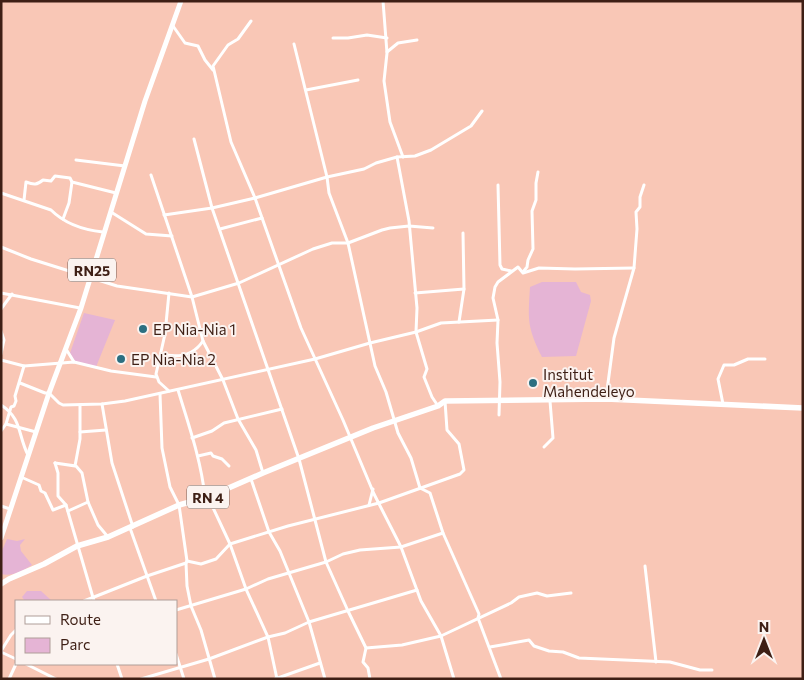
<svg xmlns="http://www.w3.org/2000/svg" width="804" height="680" font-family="Commissioner,sans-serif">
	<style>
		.green { fill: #e5b4d5 }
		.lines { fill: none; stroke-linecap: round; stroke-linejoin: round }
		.minor { stroke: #fff; stroke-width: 3 }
		.primary { stroke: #fff; stroke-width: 5 }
		.trunk { stroke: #fff; stroke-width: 5.5 }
		.poi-dot { fill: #2c6f81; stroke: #fbf3f0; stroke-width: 2 }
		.labels { text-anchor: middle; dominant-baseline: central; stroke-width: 4; stroke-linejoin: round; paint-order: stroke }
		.shield { fill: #fbf3f0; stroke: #775f57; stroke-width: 1 }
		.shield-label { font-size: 14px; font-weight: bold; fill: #3e1f15 }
		.poi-label { font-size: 15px; fill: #3e1f15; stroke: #fbf3f0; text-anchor: start }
	</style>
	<rect width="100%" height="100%" fill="#f9c7b6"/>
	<!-- green -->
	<g class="green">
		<path d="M542,282H576L581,292L590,295L591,301L576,356L542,357C527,327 528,320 530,287Z"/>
		<polygon points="84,313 115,320 96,367 75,361 70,353"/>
		<path d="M7,539L17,541L25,539L20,545L21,551L32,565C23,571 11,577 1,574V553Z"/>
		<polygon points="27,591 41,591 52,601 25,601 22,597"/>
	</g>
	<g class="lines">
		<!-- minor -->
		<g class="minor">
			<polyline points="383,1 387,53 384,81 390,122 403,157"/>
			<polyline points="251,21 238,39 228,45 213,66 231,142 255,198 301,328 343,420 374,494 401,547 421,601 441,636 454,679"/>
			<polyline points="173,26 185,43 198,46 205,60 213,70"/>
			<polyline points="333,38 348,38 367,35 387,38"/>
			<polyline points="294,44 327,177 329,193 348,243 375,366 386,392 398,433 411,458 420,488 430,493 443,533 479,614 478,618 501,679"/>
			<polyline points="387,52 398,43 417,40"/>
			<polyline points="306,90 358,80"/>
			<polyline points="194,139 212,208 299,459 326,562 348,611 366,648 363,662 368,668 370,679"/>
			<polyline points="397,157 409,221 417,308 416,332 427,369 424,377 432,397 438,406"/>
			<polyline points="76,160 125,166"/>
			<polyline points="151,175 192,297 203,341 223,380 238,419 256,450 263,473"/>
			<polyline points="498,185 500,265 502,269 511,271"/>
			<path d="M1,193L51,210C65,224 84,230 103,232"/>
			<path d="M24,200L26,182C34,185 37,185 43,180L51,181L55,176L70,178L72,182L116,193"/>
			<polyline points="111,212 146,234 172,236"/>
			<polyline points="164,215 212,208 255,198 327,177 364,169 376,163 397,157 415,156 431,150 471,126 482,111"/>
			<polyline points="63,219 69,203 72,182"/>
			<polyline points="220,229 262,218"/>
			<polyline points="1,247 31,259 117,286 192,297 239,283 313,249 332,243 348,243 382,230 390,228 409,226 433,228"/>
			<polyline points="523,272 527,267 528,260 533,249 532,211 536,200 536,183 538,172"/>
			<polyline points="1,293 80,308"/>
			<polyline points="415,293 464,289"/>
			<polyline points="1,309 12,294"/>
			<polyline points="459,322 464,289 463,233"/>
			<polyline points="1,331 4,340 1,354"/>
			<polyline points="66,349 74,362"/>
			<path d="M161,354C177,358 193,356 203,341"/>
			<polyline points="1,360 24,366 74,362 111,371 156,377"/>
			<polyline points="24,366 15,396 16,401 14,406 11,407 6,424 36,432"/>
			<polyline points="20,383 45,393 49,393 59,403 63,405 102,404 125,401 315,359 370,343 416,332 441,323 498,320"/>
			<path d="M178,390C189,426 201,460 205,497"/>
			<polyline points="169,391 159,382 156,374 165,334 169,293"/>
			<polyline points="160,394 162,448 170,487 179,505 187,561"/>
			<polyline points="606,398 614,338 634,268 637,229 636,212 640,207 640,197 644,185"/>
			<polyline points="102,404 112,463 133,527"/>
			<polyline points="723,404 718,379 724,365 734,365 748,359 765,359"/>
			<path d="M1,405C22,418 18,436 28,455"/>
			<polyline points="80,405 80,439 75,466 55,463 76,466 82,473 88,502 98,525 108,537"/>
			<polyline points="499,415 500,382 497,343 498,320 493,298 495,287 498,282 518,267 523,273 539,268 575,269 634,268"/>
			<polyline points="1,431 6,424"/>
			<polyline points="80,432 106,430"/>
			<polyline points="192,438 212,431 224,423 282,409"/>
			<polyline points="544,447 553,438 550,401"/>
			<polyline points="198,456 211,453 213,456 222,459 229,466"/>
			<polyline points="55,463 58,473 58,496 66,505 94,601"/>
			<polyline points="21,477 39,485 41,491 45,493 53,510 66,505"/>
			<polyline points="251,479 269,532 280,551 309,622 325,679"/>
			<polyline points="208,497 230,544 246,589 268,637 277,679"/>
			<polyline points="369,505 373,489"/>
			<polyline points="1,506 10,509"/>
			<polyline points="68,511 88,502"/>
			<polyline points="130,528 156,601"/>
			<polyline points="186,563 187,586 191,606 201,630 215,679"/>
			<polyline points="645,566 656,662"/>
			<polyline points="84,601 147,576 186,563 187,561 201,564 216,559 230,544 288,526 379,503 460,474 464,470 459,444 447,430 445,401"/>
			<polyline points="176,610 246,589 268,579 326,562 343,554 360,550 401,547 443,533"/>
			<polyline points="490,647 529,640 534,646 549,651 563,652 579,658 670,662 700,670 712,670"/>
			<polyline points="366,648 402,645 441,636 511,603 519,597 537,593 547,596 571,593"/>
			<polyline points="1,651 11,635 16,630"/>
			<polyline points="1,652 16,659"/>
			<polyline points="176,654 184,679"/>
			<polyline points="26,664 56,679"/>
			<polyline points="117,664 122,679"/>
			<polyline points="9,679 16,664"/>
			<polyline points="141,679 209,659 268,637 285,633 309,622 417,590"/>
			<polyline points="275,679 320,663"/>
		</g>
		<!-- primary -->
		<polyline class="primary" points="1,538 49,393 81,308 145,101 181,1"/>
		<!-- trunk -->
		<polyline class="trunk" points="1,584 9,579 44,564 77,546 108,537 179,505 208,497 263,473 373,428 438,406 445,401 606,399 803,408"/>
	</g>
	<!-- markers -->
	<g class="poi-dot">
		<circle cx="143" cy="329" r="5"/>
		<circle cx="121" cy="359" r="5"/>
		<circle cx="533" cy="383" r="5"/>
	</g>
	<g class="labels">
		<!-- shield labels -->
		<g class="shield">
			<rect x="68" y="258.5" width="48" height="23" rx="4"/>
			<rect x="187" y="485.5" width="42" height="23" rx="4"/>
		</g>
		<g class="shield-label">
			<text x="92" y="270">RN25</text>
			<text x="208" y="497">RN 4</text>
		</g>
		<!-- poi labels -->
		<g class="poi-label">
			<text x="153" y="329">EP Nia-Nia 1</text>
			<text x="131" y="359">EP Nia-Nia 2</text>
			<text x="543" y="374">Institut<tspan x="543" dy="17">Mahendeleyo</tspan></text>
		</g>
	</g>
	<!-- border -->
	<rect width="804" height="680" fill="none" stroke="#3e1f15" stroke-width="5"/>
	<!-- legend -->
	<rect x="15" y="600" width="162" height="65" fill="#fbf3f0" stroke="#af9e98"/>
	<rect x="25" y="616" width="25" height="8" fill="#ffffff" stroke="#af9e98"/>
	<text x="60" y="625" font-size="15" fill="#3e1f15">Route</text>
	<rect x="25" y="638" width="25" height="15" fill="#e5b4d5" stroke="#af9e98"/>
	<text x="60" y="650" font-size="15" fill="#3e1f15">Parc</text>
	<!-- north arrow -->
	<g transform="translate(764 640)" stroke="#fbf3f0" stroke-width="4" paint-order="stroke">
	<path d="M0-4L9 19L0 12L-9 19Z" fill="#3e1f15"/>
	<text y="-8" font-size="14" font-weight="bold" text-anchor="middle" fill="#3e1f15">N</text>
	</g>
</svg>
